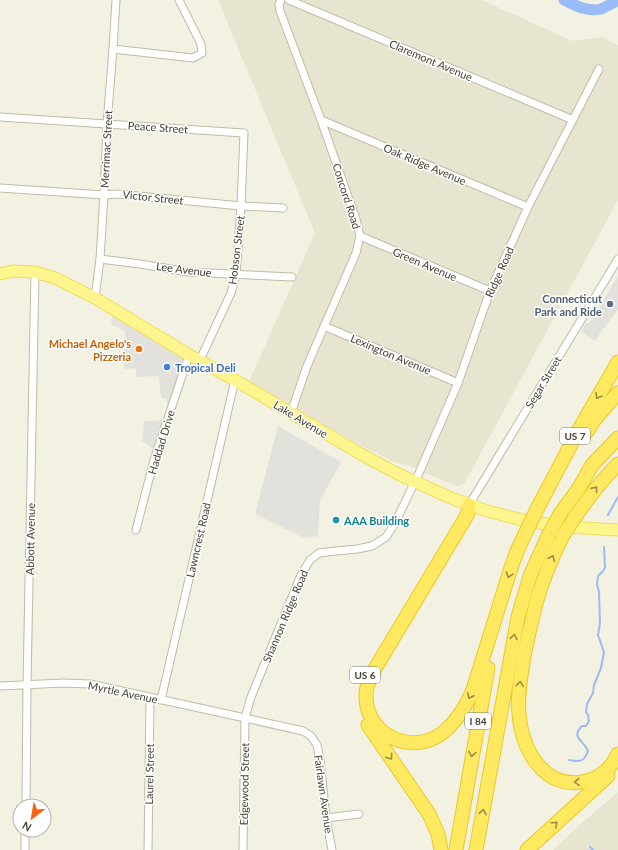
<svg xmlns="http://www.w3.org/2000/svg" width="618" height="850" font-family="Lato,sans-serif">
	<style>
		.residential { fill: #e7e5d0 }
		.parking { fill: #e3e1db }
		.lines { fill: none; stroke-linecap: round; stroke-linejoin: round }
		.stream { stroke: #98bdf6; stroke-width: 2 }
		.river { stroke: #98bdf6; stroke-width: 11 }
		.street-casing { stroke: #bfbba4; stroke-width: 9 }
		.primary-casing { stroke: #ed5; stroke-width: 13 }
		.highway-casing { stroke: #ebc824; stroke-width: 15 }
		.street { stroke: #fff; stroke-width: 7 }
		.primary { stroke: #fff58f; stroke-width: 11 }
		.highway { stroke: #ffe961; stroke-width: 13 }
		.highway-bridge-casing { stroke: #ebc824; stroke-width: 15; stroke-linecap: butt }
		.highway-bridge { stroke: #ffe961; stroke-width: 13 }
		.oneway { stroke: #998d47 }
		.service-dot { fill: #5c6f8a; stroke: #fff; stroke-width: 1.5 }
		.food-dot { fill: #e8710a; stroke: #fff; stroke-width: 1.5 }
		.shop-dot { fill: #3f7fe0; stroke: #fff; stroke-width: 1.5 }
		.culture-dot { fill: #0f9aa8; stroke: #fff; stroke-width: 1.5 }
		.labels { text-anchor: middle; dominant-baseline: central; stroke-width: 3; stroke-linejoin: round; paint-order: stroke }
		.shield { fill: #fff; stroke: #7d7a70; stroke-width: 1 }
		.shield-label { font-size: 10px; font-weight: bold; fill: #454132 }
		.street-label { font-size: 11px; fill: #454132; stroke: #fff }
		.service-label { font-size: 11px; font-weight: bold; fill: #4e5e75; stroke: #fff; text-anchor: end }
		.food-label { font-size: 11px; font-weight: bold; fill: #c56008; stroke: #fff; text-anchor: end }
		.shop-label { font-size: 11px; font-weight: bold; fill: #366cbe; stroke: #fff; text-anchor: start }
		.culture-label { font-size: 11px; font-weight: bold; fill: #0d838f; stroke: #fff; text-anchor: start }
	</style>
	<rect width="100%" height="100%" fill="#f3f1e2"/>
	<!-- residential -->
	<g class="residential">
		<polygon points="218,0 482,0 572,41 602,37 618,45 618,200 464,484 457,486 424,473 408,465 403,465 392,461 354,442 249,382 315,233"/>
		<polygon points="618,792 618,850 553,850 584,821"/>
	</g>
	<!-- parking -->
	<g class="parking">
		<polygon points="618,276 618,309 596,339 593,340 581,332 586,323 589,323 592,320"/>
		<polygon points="113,309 189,355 170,413 167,408 167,399 161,398 159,376 136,377 136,368 124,369 125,331 111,324"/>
		<polygon points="167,420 157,451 142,441 144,421"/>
		<polygon points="278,426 341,462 320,500 318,536 304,538 255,514"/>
	</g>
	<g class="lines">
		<!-- stream -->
		<g class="stream">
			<polyline points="608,515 618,497"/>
			<path d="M569,760C580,762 584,762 588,751C584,740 570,738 582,726H586L589,721L588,715L586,712L587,704L593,693L594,685L601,668L604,652L598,635L600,623L599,592L597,584L598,576L603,571L605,568L604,547"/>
			<polyline points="590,847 593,850"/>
		</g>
		<!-- river -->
		<path class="river" d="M564,0C575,6 588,12 601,9C606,7 612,3 618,1"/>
		<!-- street casing -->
		<g class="street-casing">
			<g id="street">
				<polyline points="281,0 279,4 280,11 321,120 356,219 360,236 356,253 307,366 291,413"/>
				<polyline points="289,0 573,120"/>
				<polyline points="113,49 193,58 202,53 201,44 179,0"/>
				<polyline points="0,117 244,133 241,206 236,274 231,293 200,360"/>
				<polyline points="321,120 528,207"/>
				<polyline points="0,188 104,195 118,194 241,206 283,208"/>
				<polyline points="360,236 490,291"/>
				<polyline points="100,259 140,264 189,272 292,277"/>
				<polyline points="95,298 100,259 104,195 107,124 113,49 116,0"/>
				<polyline points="324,326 458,383"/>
				<polyline points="469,505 618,259"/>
				<polyline points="136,530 154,460 189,355"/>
				<polyline points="0,686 63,683 90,684 245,718 303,731 311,736 317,745 320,760 326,818 332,850"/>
				<polyline points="161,700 235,380"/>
				<polyline points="26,806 27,685 35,272"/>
				<polyline points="326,818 359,814"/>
				<polyline points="25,850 25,830"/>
				<polyline points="148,850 150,698"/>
				<polyline points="243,850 245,718 251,697 301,575 310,560 319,553 336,551 357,549 372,546 386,537 394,525 419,473 458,383 490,291 528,207 599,69"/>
			</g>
		</g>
		<!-- primary casing -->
		<g class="primary-casing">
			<polyline id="primary" points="0,274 13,271 35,272 55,278 95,298 189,355 235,380 359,453 396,473 451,498 487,511 526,521 567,527 618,530"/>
		</g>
		<!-- highway casing -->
		<g class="highway-casing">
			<g id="highway">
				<polyline points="586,433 595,419 618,393"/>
				<path d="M469,505L468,513L466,517L373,672C369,680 366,687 366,695C365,734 410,756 441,734C456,723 466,706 473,690L510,571L517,551L526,532"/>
				<polyline points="536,511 577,433 618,362"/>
				<polyline points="560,514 579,488 592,465 618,438"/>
				<path d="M575,517C588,498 602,480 618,464"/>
				<path d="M562,537C552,558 543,578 537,600C532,618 528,637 524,656C521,675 517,695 519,714C522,749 544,792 587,781C601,777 612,767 618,754"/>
				<polyline points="368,725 429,814 438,834 441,850"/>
				<polyline points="456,850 488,668"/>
				<polyline points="476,850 518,617 530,576 548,536"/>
				<polyline points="527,850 608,776"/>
			</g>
		</g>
		<!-- street -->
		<use href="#street" class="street"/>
		<!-- primary -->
		<use href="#primary" class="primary"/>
		<!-- highway -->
		<use href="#highway" class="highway"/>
		<!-- highway-bridge casing -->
		<g class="highway-bridge-casing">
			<g id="highway-bridge">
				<polyline points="526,532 536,511"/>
				<polyline points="548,536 560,514"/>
				<polyline points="562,537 575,517"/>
			</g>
		</g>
		<!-- highway-bridge -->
		<use href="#highway-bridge" class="highway-bridge"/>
	</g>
	<!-- one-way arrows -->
	<defs><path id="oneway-chevron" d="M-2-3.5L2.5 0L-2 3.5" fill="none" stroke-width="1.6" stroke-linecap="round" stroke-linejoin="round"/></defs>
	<g class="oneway">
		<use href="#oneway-chevron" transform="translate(598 396) rotate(120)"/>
		<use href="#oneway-chevron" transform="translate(595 489) rotate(-51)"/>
		<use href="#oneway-chevron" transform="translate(552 558) rotate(-66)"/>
		<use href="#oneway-chevron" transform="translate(509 575) rotate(107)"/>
		<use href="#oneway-chevron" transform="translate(514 637) rotate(-80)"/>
		<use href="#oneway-chevron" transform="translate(520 684) rotate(-84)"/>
		<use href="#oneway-chevron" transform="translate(470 696) rotate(115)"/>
		<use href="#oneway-chevron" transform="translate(472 754) rotate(100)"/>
		<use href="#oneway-chevron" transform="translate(390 757) rotate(55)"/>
		<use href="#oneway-chevron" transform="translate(577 782) rotate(177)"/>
		<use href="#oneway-chevron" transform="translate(483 812) rotate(-80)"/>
		<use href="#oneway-chevron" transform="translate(555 824) rotate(-42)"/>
	</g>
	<!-- markers -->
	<circle class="service-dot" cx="610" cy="304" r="4"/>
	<circle class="food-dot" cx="139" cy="349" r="4"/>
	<circle class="shop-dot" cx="167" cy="367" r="4"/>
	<circle class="culture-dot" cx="336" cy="520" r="4"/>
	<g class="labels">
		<!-- shield labels -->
		<g class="shield">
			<rect x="560" y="428" width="30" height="16" rx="3"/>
			<rect x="350" y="667" width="30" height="16" rx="3"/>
			<rect x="465" y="713" width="26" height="16" rx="3"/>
		</g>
		<g class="shield-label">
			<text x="575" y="436">US 7</text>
			<text x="365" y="675">US 6</text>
			<text x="478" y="721">I 84</text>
		</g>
		<!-- street labels -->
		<g class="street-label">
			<text transform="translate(431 60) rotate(23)">Claremont Avenue</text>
			<text transform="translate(158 127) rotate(4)">Peace Street</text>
			<text transform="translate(106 149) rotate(-87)">Merrimac Street</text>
			<text transform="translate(425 164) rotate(23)">Oak Ridge Avenue</text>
			<text transform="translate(347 196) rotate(72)">Concord Road</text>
			<text transform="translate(153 197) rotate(6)">Victor Street</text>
			<text transform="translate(236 250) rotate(-83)">Hobson Street</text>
			<text transform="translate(425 264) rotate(23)">Green Avenue</text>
			<text transform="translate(184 269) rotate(7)">Lee Avenue</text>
			<text transform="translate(499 272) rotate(-66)">Ridge Road</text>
			<text transform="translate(391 354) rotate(23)">Lexington Avenue</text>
			<text transform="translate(543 382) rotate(-59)">Segar Street</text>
			<text transform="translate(301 419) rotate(31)">Lake Avenue</text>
			<text transform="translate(161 442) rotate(-73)">Haddad Drive</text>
			<text transform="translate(30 539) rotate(-89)">Abbott Avenue</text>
			<text transform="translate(198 540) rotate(-77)">Lawncrest Road</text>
			<text transform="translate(285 616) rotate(-67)">Shannon Ridge Road</text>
			<text transform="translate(123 692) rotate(12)">Myrtle Avenue</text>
			<text transform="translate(149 774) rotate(-89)">Laurel Street</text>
			<text transform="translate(244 784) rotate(-89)">Edgewood Street</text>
			<text transform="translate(324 794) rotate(82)">Fairlawn Avenue</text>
		</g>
		<!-- service labels -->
		<g class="service-label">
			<text x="602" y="298">Connecticut<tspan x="602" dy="13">Park and Ride</tspan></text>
		</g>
		<!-- food labels -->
		<g class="food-label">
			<text x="131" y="343">Michael Angelo's<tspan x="131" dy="13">Pizzeria</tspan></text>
		</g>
		<!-- shop labels -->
		<g class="shop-label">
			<text x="175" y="367">Tropical Deli</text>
		</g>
		<!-- culture labels -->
		<g class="culture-label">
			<text x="344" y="520">AAA Building</text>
		</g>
	</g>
	<!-- north arrow -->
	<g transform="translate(32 818) rotate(211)"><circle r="19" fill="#ffffff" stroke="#b5b3ad"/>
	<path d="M0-3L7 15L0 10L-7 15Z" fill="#ff600d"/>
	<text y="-6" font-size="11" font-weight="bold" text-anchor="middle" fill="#454132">N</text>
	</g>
</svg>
